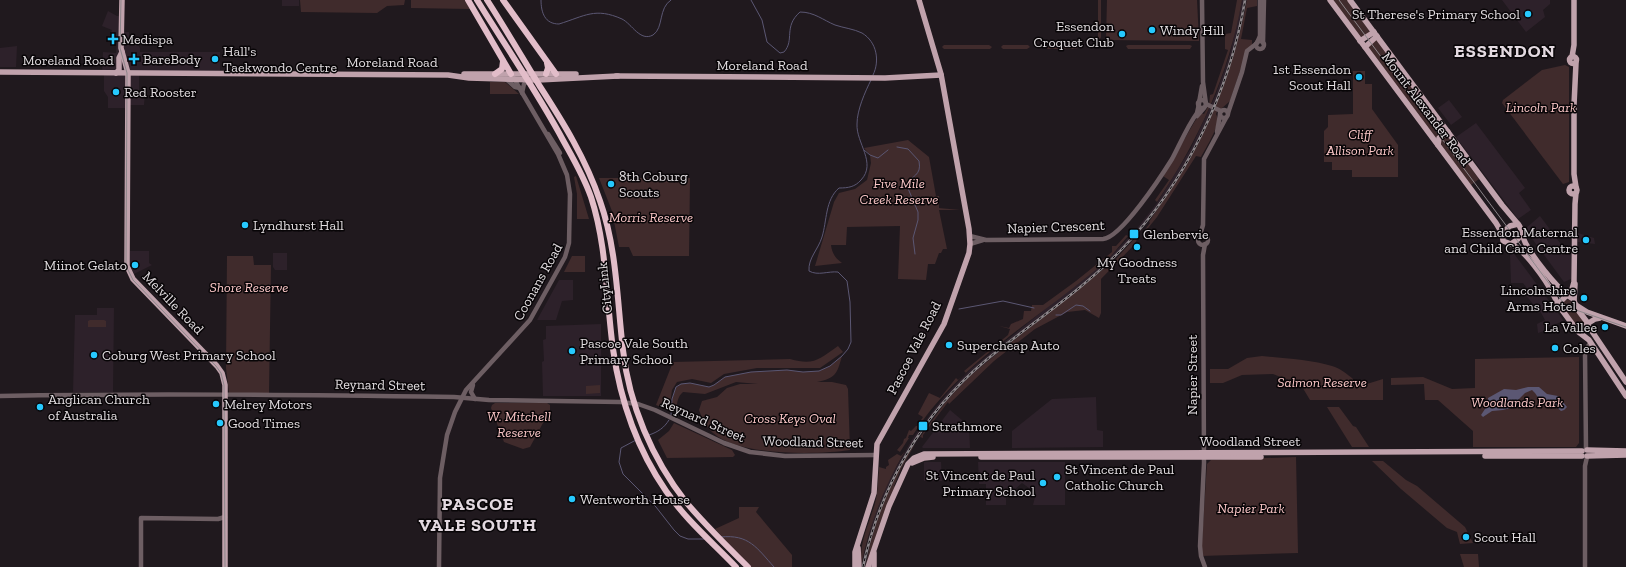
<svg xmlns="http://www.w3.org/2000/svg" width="1626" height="567" font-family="'Zilla Slab',serif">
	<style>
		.built { fill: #2d212a }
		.green { fill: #402b2c }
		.water { fill: #5b5773 }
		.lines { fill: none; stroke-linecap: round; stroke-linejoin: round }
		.stream { stroke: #5b5773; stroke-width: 1 }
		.minor { stroke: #6d5e63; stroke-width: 4.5 }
		.major { stroke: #c0a2ac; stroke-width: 5.5 }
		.highway { stroke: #e2bdc9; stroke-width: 6 }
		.tram { stroke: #8c868a; stroke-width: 1 }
		.rail-casing { stroke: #8c868a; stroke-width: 2.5 }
		.rail { stroke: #080507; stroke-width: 1; stroke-dasharray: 3; stroke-linecap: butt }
		.poi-dot { fill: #26c9fe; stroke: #080507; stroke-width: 1.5 }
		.labels { text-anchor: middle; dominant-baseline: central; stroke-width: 3; stroke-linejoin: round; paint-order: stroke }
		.poi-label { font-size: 14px; fill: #e2dde0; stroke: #080507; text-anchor: start }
		.street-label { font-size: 14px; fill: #e2dde0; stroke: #080507 }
		.park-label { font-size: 14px; font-style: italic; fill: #fbc7c7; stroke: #080507 }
		.district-label { font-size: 18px; font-weight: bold; letter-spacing: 1px; fill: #e3d9e0; stroke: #080507 }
	</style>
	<rect width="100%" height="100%" fill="#20191e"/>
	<!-- built -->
	<g class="built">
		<rect x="282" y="0" width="17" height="6"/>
		<polygon points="1242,0 1247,0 1236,48 1216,104 1190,157 1160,205 1114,259 1077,290 1000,351 970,376 942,404 919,434 899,469 877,518 865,567 861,567 873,519 889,480 913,438 936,407 949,391 972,368 1111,256 1135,231 1157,203 1191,148 1216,94 1230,54"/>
		<polygon points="1502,0 1550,0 1550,4 1543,10 1545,17 1526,32"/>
		<polygon points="108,11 117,16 123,16 123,32 129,32 129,40 135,40 140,48 140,52 220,52 220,72 139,72 139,92 145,93 144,105 129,105 129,108 108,108 108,97 104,91 104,74 102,74 103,52 116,53 117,41 108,40 112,30 102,26"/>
		<polygon points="17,46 16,67 0,67 0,48"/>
		<polygon points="1449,100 1462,117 1451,125 1438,108"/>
		<polygon points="1476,123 1525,188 1519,193 1531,210 1518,219 1456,137"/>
		<polygon points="1540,216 1563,247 1571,245 1571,279 1564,282 1525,229"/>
		<polygon points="1578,233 1594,238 1595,244 1578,242"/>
		<polygon points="130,251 149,251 149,263 152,265 134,274 130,265"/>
		<polygon points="1512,252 1515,255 1564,321 1544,328 1544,331 1538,333 1537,324 1545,320 1540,311 1534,311 1533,304 1525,294 1529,291 1523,283 1511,283 1510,254"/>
		<polygon points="273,253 287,253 287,270 275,270 273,267"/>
		<polygon points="559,280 573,280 573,300 562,301 556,320 537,320"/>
		<polygon points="97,308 114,308 113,392 73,392 75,315 97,315"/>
		<polygon points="601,324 601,396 543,396 542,362 544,361 543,340 546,339 546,326"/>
		<polygon points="1096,397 1097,430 1103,431 1103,447 1012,448 1012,431 1052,399"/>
		<polygon points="950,410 969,426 970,448 923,448 922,447"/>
		<polygon points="924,462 941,462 942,481 924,481"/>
		<polygon points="978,462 1065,462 1065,505 1033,505 1036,493 1022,483 1006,497 1006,505 986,505 986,484 979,484"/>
	</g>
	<!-- green -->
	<g class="green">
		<polygon points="300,0 405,0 404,5 387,6 377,13 301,12"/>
		<polygon points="411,0 465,0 470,9 411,8"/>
		<polygon points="1098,0 1101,0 1101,37 1100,39 1098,37"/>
		<polygon points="1107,0 1197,0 1199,41 1106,40"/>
		<path d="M1237,0H1242C1229,74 1199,140 1157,202L1155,200L1169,180L1163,176L1195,121L1201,113L1204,114L1209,105L1210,95L1213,94L1228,50L1225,49V34L1231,33Z"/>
		<path d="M1247,0H1257V6L1247,8L1241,39L1252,40V45L1241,68L1230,101L1221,109H1218L1216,114C1222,124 1206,147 1201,157L1196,156L1157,217L1144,233V231L1150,223L1149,222C1196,151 1231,85 1247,0Z"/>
		<polygon points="1332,0 1348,0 1371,32 1361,38"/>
		<polygon points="1377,39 1445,131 1435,138 1367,47"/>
		<polygon points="944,45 989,45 992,47 990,49 944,49 942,47"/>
		<polygon points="1003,45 1028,45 1030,47 1027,49 1003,49 1001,47"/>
		<polygon points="1046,45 1076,45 1078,47 1076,49 1047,49"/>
		<polygon points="1128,45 1190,45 1192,46 1190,49 1128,49 1126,46"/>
		<polygon points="1565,65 1569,67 1569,182 1563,184 1502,103 1503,100 1542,70"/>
		<polygon points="1353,71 1365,71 1365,84 1372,84 1372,109 1398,145 1398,177 1352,177 1352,170 1332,170 1332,162 1324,162 1324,131 1328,127 1328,115 1353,114"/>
		<polygon points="490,82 505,82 519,94 490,94"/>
		<polygon points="1447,135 1479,179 1471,185 1453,163 1439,141"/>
		<path d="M908,140L929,157L936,196H939V208L960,210H939L947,249H943L941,253H939L935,264H928L926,280L898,279L900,226L847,227L846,245H831C832,253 835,258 842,263L815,266L834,202L839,193L855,189L867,180L871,163L870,155L864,148Z"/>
		<polygon points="576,176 589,219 577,219 577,194 574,177"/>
		<polygon points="599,178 690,178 689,256 633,256 629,247 619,247 612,211"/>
		<path d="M1126,235L1128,236L1111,256L1098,268C1035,321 957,365 913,435H909L908,438H909L900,452L897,450L903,443L904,439L906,438L909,430L911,431L916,426H917L923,417L918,414L929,393L940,398L956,378L958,380L966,373L964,371L1008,335L1010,329L999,326L1009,328L1011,324L1023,319L1024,311H1031L1032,305H1043L1076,281L1112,252V246H1116Z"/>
		<polygon points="1135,238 1137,239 1135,244 1101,279 1101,313 1099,318 1085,310 1067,312 1035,329 994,361 949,404 948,402 923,435 923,438 920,437 947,400 970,376 1000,351 1115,260"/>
		<polygon points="227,256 253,256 254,265 271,265 269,393 229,393 226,368"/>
		<polygon points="572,256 585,256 585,272 564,272"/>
		<polygon points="1564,299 1570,300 1576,312 1584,321 1584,324 1581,327 1576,326 1565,311 1561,303"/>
		<polygon points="90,320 104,320 106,321 106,327 88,327 88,321"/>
		<path d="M838,346L843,352L820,368H757L724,374L711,383L692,379L677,382L672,390L669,410L656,405L673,362L790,359C814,366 819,359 838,346Z"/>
		<path d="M842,356C837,374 836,378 817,382H832L846,385L848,389L850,450C817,455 738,456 713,433C705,426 702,418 699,410L702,401L717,397L727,388L740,384H758L736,382L705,394L683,392C677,397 677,404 676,412L671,409L672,399L676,387L681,384L690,383L709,387L714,385L725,377L751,372L787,370L803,372L819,371L830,366Z"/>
		<path d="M1262,356C1282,358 1313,360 1332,366C1340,368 1347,374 1353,379V384L1357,387L1383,379V400H1310L1301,385L1273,374L1242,375L1223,383H1210V369H1228L1247,358Z"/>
		<polygon points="1579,357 1579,443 1576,447 1473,447 1473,431 1438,400 1425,400 1424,384 1391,385 1391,378 1423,377 1452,389 1475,388 1475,359"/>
		<polygon points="600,385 600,393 586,394 586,386"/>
		<polygon points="495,403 547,403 550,405 550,410 530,447 523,449 504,442 491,408 492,405"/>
		<polygon points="1327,407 1339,407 1353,426 1356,427 1369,447 1352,447"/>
		<polygon points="674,423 732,450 735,455 733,457 667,458 658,440 669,431"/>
		<path d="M915,444L901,469L894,486L896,487L865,567C868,557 869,547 872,537C880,507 894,467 915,444Z"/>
		<path d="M905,451C884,487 869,525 861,567C859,539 870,524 876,499C878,489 878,478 879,467L886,469V467L889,465L888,460L897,454L901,456Z"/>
		<polygon points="1296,457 1298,553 1201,556 1207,464 1211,460"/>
		<polygon points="1372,461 1383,461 1406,480 1417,486 1465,527 1473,543 1460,544 1457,532 1447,528 1401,489"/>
		<polygon points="739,507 759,507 756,512 792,555 792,567 751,567 715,529 739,518"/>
		<polygon points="1460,554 1478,554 1479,567 1464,567"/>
	</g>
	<!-- water -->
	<polygon class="water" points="1528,387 1539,387 1547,394 1558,396 1567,407 1564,410 1561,411 1550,401 1539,399 1535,393 1532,390 1525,393 1510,408 1503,410 1492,411 1483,417 1481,415 1487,406 1488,398 1504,389 1516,390"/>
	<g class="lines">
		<!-- stream -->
		<g class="stream">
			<path d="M541,0C541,13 545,24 559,24C585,16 595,7 622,19C632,24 640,42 653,35C664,28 658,8 671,0"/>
			<path d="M751,0L762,20L767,42L780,53L784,52C795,40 783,27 800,12C814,12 823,20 835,25C844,28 854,29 862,33C877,42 880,61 873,75"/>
			<path d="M897,147L908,149L919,161C922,177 911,174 907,186L918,212V220L913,238L915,254"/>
			<polyline points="864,150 870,155 878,158 888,150"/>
			<polyline points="959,309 1003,301 1034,308"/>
			<polyline points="1056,315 1061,315 1076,305 1083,306 1090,311"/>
			<path d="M671,415L672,399L676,387L681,384L690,383L709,387L714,385L725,377L751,372L787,370L803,372L819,371L830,366L842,356L848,349L851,342L850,302L847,281L838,272C828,271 818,276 809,271C808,258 818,250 822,237C827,221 825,200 839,188C848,188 855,187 861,180C877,163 856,143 857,124C857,110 865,92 871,80"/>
			<path d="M649,435C658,432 664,428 669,420"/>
			<polyline points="636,440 621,448 619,462 623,474 656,507 674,530 680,536 688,539 704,539"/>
			<path d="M721,537C749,534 757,548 774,567"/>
		</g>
		<!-- minor -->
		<g class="minor">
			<polyline points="1202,0 1203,82 1206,104"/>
			<circle cx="1260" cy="45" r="4"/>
			<polyline points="1257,43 1260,36 1260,0"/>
			<polyline points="1263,43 1264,0"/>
			<polyline points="506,79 515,87 520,88"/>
			<polyline points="522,93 524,84 530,80"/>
			<circle cx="1202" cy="104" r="4"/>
			<polyline points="1199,103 1202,86"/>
			<polyline points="1206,104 1221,111"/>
			<circle cx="1224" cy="114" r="4"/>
			<polyline points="1228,113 1242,72 1247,51 1256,44"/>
			<polyline points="1197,116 1204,108"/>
			<polyline points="1217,132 1220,115"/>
			<polyline points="548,134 560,153"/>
			<circle cx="1203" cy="240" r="5"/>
			<polyline points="1200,235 1203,225 1204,159 1226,118"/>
			<path d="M970,236L986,240L1103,239C1121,238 1162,175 1172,159C1180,144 1187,127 1197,113L1199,104"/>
			<polyline points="970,244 983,240"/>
			<polyline points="1205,244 1203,255 1204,463 1200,546 1201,556 1205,567"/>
			<polyline points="473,385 471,392 475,399"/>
			<path d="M0,396C151,393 303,395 454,397L489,400L620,402L638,404L655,410L724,443L750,452L785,456L876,455"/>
			<polyline points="1586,449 1585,353 1586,349 1591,342"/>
			<polyline points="141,567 141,518 218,519 225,517"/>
			<polyline points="439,567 440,478 447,435 455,412 466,390 530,320 565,257 569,243 570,194 567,175 558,154 513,77"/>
			<polyline points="1585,567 1585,466 1587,457"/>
		</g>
		<!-- major -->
		<g class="major">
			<polyline points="122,0 121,48 128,73 127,266 133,279 217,366 222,373 225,385 225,567"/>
			<polyline points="1330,0 1496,223 1502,233"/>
			<polyline points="1350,0 1502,205 1518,224"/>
			<polyline points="1360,41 1374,32"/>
			<polyline points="1365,47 1377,36"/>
			<circle cx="1573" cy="60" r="3.5"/>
			<polyline points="1572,57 1574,45 1574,0"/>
			<polyline points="1576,63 1574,105 1574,174 1576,187"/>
			<polyline points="0,72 448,75 469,78 538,80 618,76"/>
			<polyline points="116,73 119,70 119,58 122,52"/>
			<polyline points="464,74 576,74"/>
			<polyline points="616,76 885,78 941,75"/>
			<polyline points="1438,145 1439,138 1448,132"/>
			<circle cx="1573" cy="190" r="4"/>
			<path d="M1522,232L1518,239L1511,244L1503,241L1502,233L1510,226L1518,224C1523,229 1522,238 1526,244C1534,259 1554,284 1567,295L1572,289L1574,282L1575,204L1576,193"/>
			<path d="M1511,244C1525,250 1546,280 1553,294C1556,299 1557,304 1560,308"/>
			<polygon points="1567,295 1573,299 1578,310 1587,322 1588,324 1582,329 1576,329 1562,310 1561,301"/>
			<polyline points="1574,301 1575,284"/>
			<polyline points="1576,305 1587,312 1626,326"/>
			<polyline points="1600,318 1595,319 1587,324 1626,382"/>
			<polyline points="1576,330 1589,340 1626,396"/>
			<polyline points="1587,450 1626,451"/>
			<polyline points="1485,456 1582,456"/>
			<polyline points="1587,456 1626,455"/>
			<polyline points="981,457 1261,457"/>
			<polyline points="912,463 924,458 933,457"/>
			<polyline points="858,548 859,567"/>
			<polyline points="855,567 855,552 874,493 877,444 944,324 969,253 970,244 969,229 941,74 919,0"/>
			<polyline points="868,567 889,506 908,464 914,458 924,454 1582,451"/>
			<polyline points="874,567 874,553"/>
		</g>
		<!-- highway -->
		<g class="highway">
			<polyline points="468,0 511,74"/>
			<path d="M477,0C506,47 538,93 564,142C574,160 584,177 591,197C607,246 606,298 613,349C620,399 637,449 666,491C686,520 712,542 736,567"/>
			<path d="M487,0C505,28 522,57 539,85C563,122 586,159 600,201C617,249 617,300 623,350C629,404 652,459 686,502C705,525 727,546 748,567"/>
			<polyline points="503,0 556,74"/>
			<polyline points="495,74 502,69 503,61"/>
			<polyline points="546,74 548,68 547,63"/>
		</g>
		<!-- tram -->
		<g class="tram">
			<polyline points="121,0 120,48 127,73 126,266 133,280 216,366 221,373 224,385 225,567"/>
			<polyline points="1339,0 1565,305 1573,309 1626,327"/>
		</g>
		<!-- rail casing -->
		<g class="rail-casing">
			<path id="rail" d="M863,567C880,487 922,414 985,361C1030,324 1080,292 1121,250C1186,183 1230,91 1245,0"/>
		</g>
		<!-- rail -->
		<use href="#rail" class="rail"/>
	</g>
	<!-- markers -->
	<g class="poi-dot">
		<circle cx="1528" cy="14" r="4"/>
		<circle cx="1152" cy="30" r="4"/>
		<circle cx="1122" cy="34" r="4"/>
		<path d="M111 33h4v4h4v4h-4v4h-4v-4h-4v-4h4z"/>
		<path d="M132 53h4v4h4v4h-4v4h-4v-4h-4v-4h4z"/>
		<circle cx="215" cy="59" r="4"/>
		<circle cx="1359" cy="77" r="4"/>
		<circle cx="116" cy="92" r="4"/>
		<circle cx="611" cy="184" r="4"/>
		<circle cx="245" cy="225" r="4"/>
		<rect x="1129" y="229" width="10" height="10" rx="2"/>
		<circle cx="1586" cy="240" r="4"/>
		<circle cx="1137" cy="247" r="4"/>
		<circle cx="135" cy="265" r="4"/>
		<circle cx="1584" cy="298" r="4"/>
		<circle cx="1605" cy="327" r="4"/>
		<circle cx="949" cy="345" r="4"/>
		<circle cx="1555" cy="348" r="4"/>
		<circle cx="572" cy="351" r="4"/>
		<circle cx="94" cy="355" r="4"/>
		<circle cx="216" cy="404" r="4"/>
		<circle cx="40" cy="407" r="4"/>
		<circle cx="220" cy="423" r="4"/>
		<rect x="918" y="421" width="10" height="10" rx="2"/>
		<circle cx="1057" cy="477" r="4"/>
		<circle cx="1043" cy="483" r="4"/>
		<circle cx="572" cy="499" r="4"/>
		<circle cx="1466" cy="537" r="4"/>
	</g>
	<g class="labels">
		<!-- poi labels -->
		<g class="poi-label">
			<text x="1520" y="14" text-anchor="end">St Therese's Primary School</text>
			<text x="1114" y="26" text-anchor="end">Essendon<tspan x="1114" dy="16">Croquet Club</tspan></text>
			<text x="1160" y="30">Windy Hill</text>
			<text x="122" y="39">Medispa</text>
			<text x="223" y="51">Hall's<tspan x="223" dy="16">Taekwondo Centre</tspan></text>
			<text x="143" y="59">BareBody</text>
			<text x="1351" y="69" text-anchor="end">1st Essendon<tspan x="1351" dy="16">Scout Hall</tspan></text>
			<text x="124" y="92">Red Rooster</text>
			<text x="619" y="176">8th Coburg<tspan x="619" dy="16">Scouts</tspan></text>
			<text x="253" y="225">Lyndhurst Hall</text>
			<text x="1578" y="232" text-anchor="end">Essendon Maternal<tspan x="1578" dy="16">and Child Care Centre</tspan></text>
			<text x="1143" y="234">Glenbervie</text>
			<text x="1137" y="262" text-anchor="middle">My Goodness<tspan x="1137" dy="16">Treats</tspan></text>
			<text x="127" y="265" text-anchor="end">Miinot Gelato</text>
			<text x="1576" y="290" text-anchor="end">Lincolnshire<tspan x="1576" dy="16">Arms Hotel</tspan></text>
			<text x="1597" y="327" text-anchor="end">La Vallee</text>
			<text x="580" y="343">Pascoe Vale South<tspan x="580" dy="16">Primary School</tspan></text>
			<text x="957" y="345">Supercheap Auto</text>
			<text x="1563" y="348">Coles</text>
			<text x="102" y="355">Coburg West Primary School</text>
			<text x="48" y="399">Anglican Church<tspan x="48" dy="16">of Australia</tspan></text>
			<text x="224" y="404">Melrey Motors</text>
			<text x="228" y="423">Good Times</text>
			<text x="932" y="426">Strathmore</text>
			<text x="1065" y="469">St Vincent de Paul<tspan x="1065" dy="16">Catholic Church</tspan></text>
			<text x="1035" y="475" text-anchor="end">St Vincent de Paul<tspan x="1035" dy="16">Primary School</tspan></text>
			<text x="580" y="499">Wentworth House</text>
			<text x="1474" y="537">Scout Hall</text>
		</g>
		<!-- street labels -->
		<g class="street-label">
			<text x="68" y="60">Moreland Road</text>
			<text x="392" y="62">Moreland Road</text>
			<text x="762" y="65">Moreland Road</text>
			<text transform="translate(1426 109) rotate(53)">Mount Alexander Road</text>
			<text transform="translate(1056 227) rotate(-2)">Napier Crescent</text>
			<text transform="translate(538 282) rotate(-61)">Coonans Road</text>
			<text transform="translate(605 288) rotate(-96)">CityLink</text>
			<text transform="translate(173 303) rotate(46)">Melville Road</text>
			<text transform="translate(914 348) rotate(-63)">Pascoe Vale Road</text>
			<text transform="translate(1192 375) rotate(-90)">Napier Street</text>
			<text transform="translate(380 385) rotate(1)">Reynard Street</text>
			<text transform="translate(703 420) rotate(24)">Reynard Street</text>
			<text x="1250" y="441">Woodland Street</text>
			<text transform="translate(813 442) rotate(1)">Woodland Street</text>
		</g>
		<!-- park labels -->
		<g class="park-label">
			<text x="1541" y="107">Lincoln Park</text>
			<text x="1360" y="134">Cliff<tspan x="1360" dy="16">Allison Park</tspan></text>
			<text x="899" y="183">Five Mile<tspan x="899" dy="16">Creek Reserve</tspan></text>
			<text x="651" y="217">Morris Reserve</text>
			<text x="249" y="287">Shore Reserve</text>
			<text x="1322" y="382">Salmon Reserve</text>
			<text x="1517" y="402">Woodlands Park</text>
			<text x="519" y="416">W. Mitchell<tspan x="519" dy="16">Reserve</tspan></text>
			<text x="790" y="418">Cross Keys Oval</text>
			<text x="1251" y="508">Napier Park</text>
		</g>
		<!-- district labels -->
		<g class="district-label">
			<text x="1505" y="51">ESSENDON</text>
			<text x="478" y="504">PASCOE<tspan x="478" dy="21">VALE SOUTH</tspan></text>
		</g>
	</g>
</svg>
